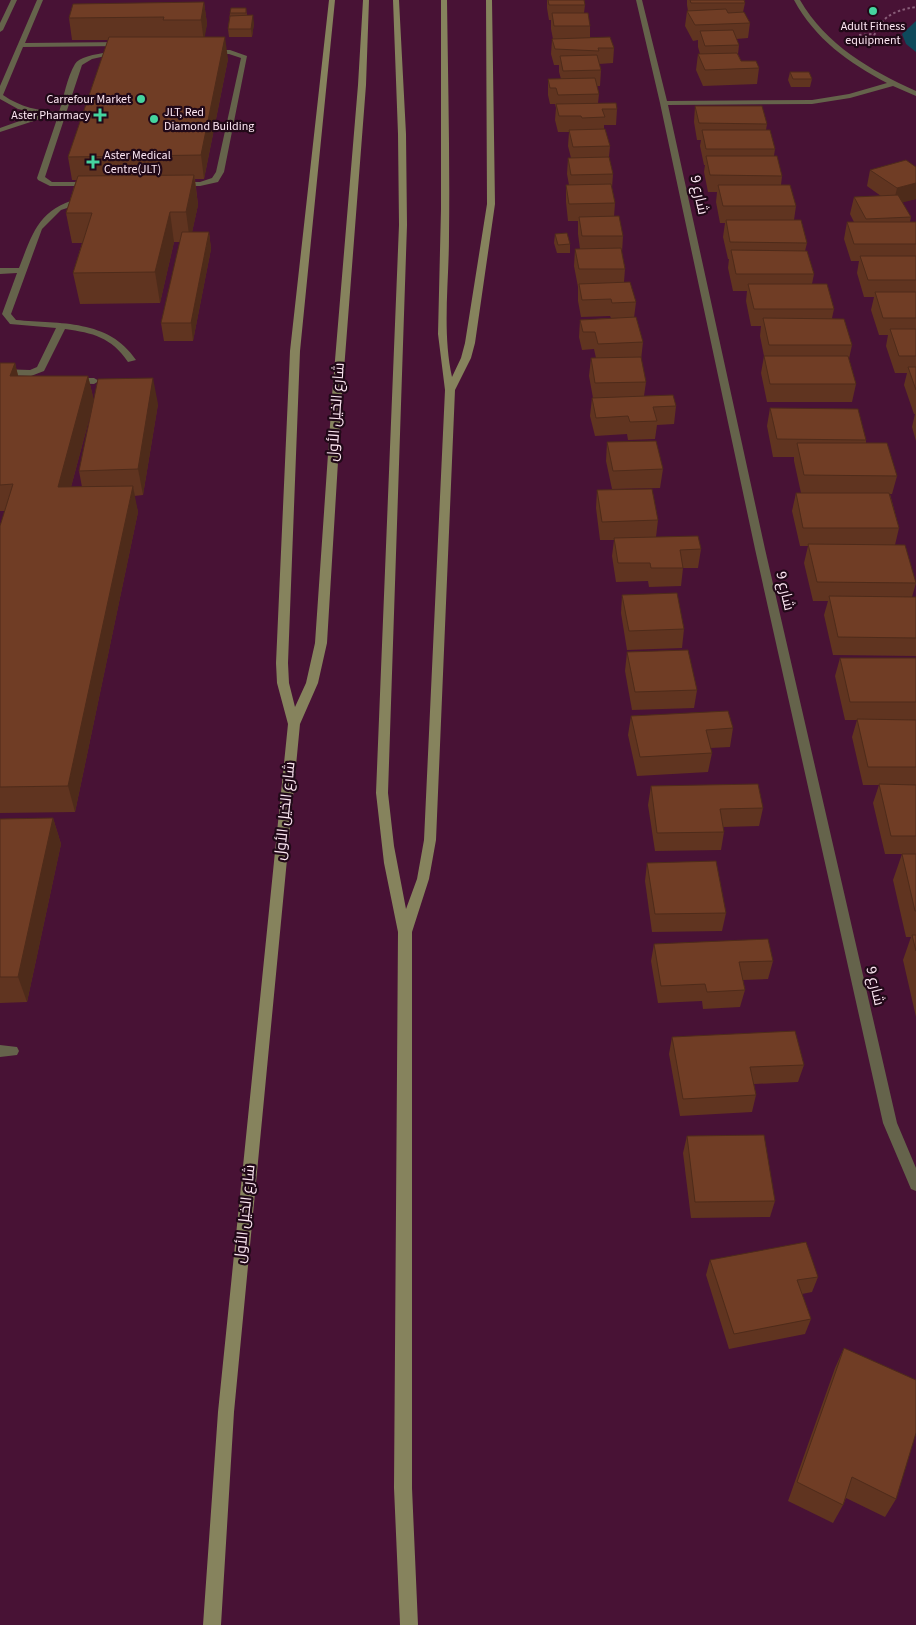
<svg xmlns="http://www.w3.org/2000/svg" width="916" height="1625" font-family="'Source Sans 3',Cairo,sans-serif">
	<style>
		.water { fill: #0e495b }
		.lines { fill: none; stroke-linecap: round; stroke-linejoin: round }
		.path { stroke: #895e79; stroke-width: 2; stroke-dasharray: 2.5 2.5; stroke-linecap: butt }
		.service { fill: #65634b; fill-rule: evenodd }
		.minor { fill: #65634b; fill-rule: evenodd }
		.secondary { fill: #86835d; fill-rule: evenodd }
		.wall { fill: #603420 }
		.shaded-wall { fill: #4e2b1a }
		.building { fill: #703d25; stroke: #4e2b1a }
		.poi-dot { fill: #45d49f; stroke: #210918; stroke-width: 2 }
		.labels { text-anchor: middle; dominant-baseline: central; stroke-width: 4.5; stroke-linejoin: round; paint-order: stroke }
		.far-poi-label { font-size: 12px; fill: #fde7f3; stroke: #210918; text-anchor: end }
		.street-label { font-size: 15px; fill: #fde7f3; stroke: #210918 }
	</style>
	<rect width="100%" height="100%" fill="#481235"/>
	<!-- water -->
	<polygon class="water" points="916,21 916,52 906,44 902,34"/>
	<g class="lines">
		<!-- path -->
		<g class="path">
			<polyline points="859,35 873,34"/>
			<path d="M871,45C878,19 890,11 916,7"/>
		</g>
		<!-- service -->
		<g class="service">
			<polygon points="11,0 17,0 3,30 0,32 0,23"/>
			<path d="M37,0H43L25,43L124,42L127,44L124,46L23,47L3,95C20,107 39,111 59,112C64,97 67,77 75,64C87,44 204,50 230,50L247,56L224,172L218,182L200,186H50L38,180L37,178L58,116H49L0,132V128L39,114L18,109L0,99V86ZM229,54L241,58L216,172L212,178L200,182H52L45,177L82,65L92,59L110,55Z"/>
			<path d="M85,197H88V201L61,210L42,229L11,314L16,320C60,324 109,319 136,360L128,362C111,337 93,333 65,329L44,371L31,376L0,375V369L30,370L37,367L56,328L10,324L2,314L17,273L0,274V268H19C34,229 40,207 85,197Z"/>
			<polygon points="72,378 94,378 99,381 94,384 69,383 67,381"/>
			<polygon points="0,1045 17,1047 19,1051 17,1055 0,1057"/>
		</g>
		<!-- minor -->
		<path class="minor" d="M636,0H642L667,101L812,100L849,94L887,83C849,63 815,39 794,0H800C826,45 870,70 916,91V96L893,86L850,98L812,104L668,105L765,549L897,1123L916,1168V1191L911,1189L883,1123L755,549L660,103Z"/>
		<!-- secondary -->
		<g class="secondary">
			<polygon points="329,0 335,0 300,351 288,663 289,683 295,707 306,683 315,643 332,396 358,85 363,0 369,0 366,85 342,396 327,643 318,683 300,724 234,1412 221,1625 203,1625 218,1412 288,724 277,683 276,663 290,351"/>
			<path d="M393,0H399L406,134L407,225L388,793L394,846L406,909L417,879L424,840L445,390L438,334L441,209V0H447C448,79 450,158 449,236C449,283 442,331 452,377L461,358L465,343L487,204L486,0H492L495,204L475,343L471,358L455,390L436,840L429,879L412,932V1488L418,1625H400L394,1488L398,932L384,863L376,793L399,225L398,134Z"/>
		</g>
	</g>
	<!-- wall -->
	<g class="wall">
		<polygon points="547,0 584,0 585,5 584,13 590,26 590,38 614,48 613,63 599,64 601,70 600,86 597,86 599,94 598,103 617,109 616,125 604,125 604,129 610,146 609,157 613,174 612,188 615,203 614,217 623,236 622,253 625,269 624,282 636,302 634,318 643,342 641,360 646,382 644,396 676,406 674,424 657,425 655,439 628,440 627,434 595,436 590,416 592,398 593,398 589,376 591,358 596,358 594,349 582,350 579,337 580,320 611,318 610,316 581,317 578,301 578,287 574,266 575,249 580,249 578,234 578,221 568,221 566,202 566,185 569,185 567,174 568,158 571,158 568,146 569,132 558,132 555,120 556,108 555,104 550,104 548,95 548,79 561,79 559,72 559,65 554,65 551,54 552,39 553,39 551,29 551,20 549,20 547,8"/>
		<polygon points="687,0 744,0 745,3 743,12 750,23 748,38 736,39 739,45 738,54 741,61 759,68 757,84 703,86 696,70 698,54 700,54 698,47 698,40 693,41 685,26 687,11 688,11 687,5"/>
		<polygon points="204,2 207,24 204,37 228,59 204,179 195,179 198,205 192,232 209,232 211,249 193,341 164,341 161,323 180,242 174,242 160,303 80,304 73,273 82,243 72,243 66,213 76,180 72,180 68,157 108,40 72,40 69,18"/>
		<polygon points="246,8 247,15 254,23 252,37 229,37 228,29 230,13"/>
		<polygon points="790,72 812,79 810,87 791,87 788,80"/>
		<polygon points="695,106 767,124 766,130 775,149 774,156 782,176 781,185 796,206 794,220 807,243 805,251 814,274 812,284 834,309 832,318 852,345 849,359 856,384 852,402 767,402 761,373 764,356 760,336 761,326 751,326 746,301 747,291 733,291 728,268 729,259 728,259 723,237 725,223 720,223 716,202 717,192 708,192 704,172 705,165 704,165 700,146 701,140 697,140 694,122"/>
		<polygon points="916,167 916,199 902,202 911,217 910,222 916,222 916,441 912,427 915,414 914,414 904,385 907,373 895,373 886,346 888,335 879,335 871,310 874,297 864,297 857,273 859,261 851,261 844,239 847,222 854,222 850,214 854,197 881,196 867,186 870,170"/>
		<polygon points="555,234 570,244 570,253 557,253 554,243"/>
		<polygon points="0,363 15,363 18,376 88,376 94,401 71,487 82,487 79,471 158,404 143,495 134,496 138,512 75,812 0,813 0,526 5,511 0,511"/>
		<polygon points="770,408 866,440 866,443 897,476 892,494 890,494 899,528 895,545 916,583 912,597 916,597 916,656 833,655 824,615 828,601 813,601 804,563 808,546 800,546 792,511 796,493 801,493 794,461 794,457 773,457 767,426"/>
		<polygon points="607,442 663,469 660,488 612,489 606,461"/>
		<polygon points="597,490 658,520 656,537 701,549 698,568 683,568 681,586 649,587 648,581 616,582 612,556 614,540 600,540 596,508"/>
		<polygon points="622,595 684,629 682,648 627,650 621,613"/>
		<polygon points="627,652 697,690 694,708 632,710 625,671"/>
		<polygon points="840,658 916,658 916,1017 903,960 911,937 906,937 893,880 902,854 885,854 873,803 879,785 863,785 852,737 857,720 845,720 835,676"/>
		<polygon points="631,716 733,728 730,747 710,748 712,753 708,772 637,776 628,735"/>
		<polygon points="651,786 763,808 759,826 723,827 724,832 721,850 655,851 648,805"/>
		<polygon points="53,818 61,844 27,1002 0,1003 0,819"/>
		<polygon points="647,863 726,913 722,931 652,932 645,881"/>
		<polygon points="654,944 773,961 768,979 743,980 745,990 740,1007 703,1009 702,1001 658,1003 651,961"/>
		<polygon points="672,1037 804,1065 798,1082 754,1084 756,1095 752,1112 680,1116 669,1054"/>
		<polygon points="687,1136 775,1201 770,1217 691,1218 683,1153"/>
		<polygon points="710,1260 818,1277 812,1292 802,1294 811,1319 805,1334 729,1349 706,1275"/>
		<polygon points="844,1348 896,1499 885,1517 846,1498 843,1505 833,1523 788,1501 835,1368"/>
	</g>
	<!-- shaded-wall -->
	<g class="shaded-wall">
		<polygon points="204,2 207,24 204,42 201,20"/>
		<polygon points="253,15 254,23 252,37 251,29"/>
		<polygon points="225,37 228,59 204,179 201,155"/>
		<polygon points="194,175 198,205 190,242 186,212"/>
		<polygon points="916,183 916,199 893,205 897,188"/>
		<polygon points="170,212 174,242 160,303 155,272"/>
		<polygon points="209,232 211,249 193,341 191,323"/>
		<polygon points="15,363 21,388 10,376"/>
		<polygon points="88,376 94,401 64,513 58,487"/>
		<polygon points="153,378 158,404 143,495 138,469"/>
		<polygon points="133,486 138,512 75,812 68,786"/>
		<polygon points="53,818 61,844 27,1002 18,977"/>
	</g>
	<!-- building -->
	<g class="building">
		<polygon points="548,0 584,0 585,5 549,5"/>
		<polygon points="690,0 744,0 745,3 691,3"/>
		<polygon points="204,2 201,20 163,20 164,17 69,18 73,4"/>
		<polygon points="231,8 246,8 246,13 230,13"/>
		<polygon points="726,9 728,13 744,12 750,23 695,25 687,11"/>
		<polygon points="552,13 588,13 590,26 554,26"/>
		<polygon points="253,15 251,29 228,29 230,16"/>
		<polygon points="733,30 739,45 705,46 700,31"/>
		<polygon points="109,37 225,37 201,155 68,157"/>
		<polygon points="610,37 614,48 598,48 599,51 555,49 552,39"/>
		<polygon points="737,53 741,61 756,61 759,68 705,70 698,54"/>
		<polygon points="597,55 601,70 563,71 560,56"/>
		<polygon points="790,72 809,72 812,79 793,79"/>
		<polygon points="595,78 599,94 558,95 556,88 550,88 548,79"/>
		<polygon points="616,103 617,109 602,109 605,117 582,118 581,116 559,116 556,104"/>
		<polygon points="695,106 762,106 767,124 699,123"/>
		<polygon points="605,129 610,146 573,147 569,130"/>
		<polygon points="702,130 770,130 775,149 706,149"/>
		<polygon points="706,156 777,156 782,176 710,175"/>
		<polygon points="609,157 613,174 571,175 568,158"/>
		<polygon points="906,160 916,167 916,183 897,188 870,170"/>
		<polygon points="194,175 186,212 170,212 155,272 73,273 92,213 66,213 78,176"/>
		<polygon points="611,184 615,203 569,204 566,185"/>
		<polygon points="718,185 790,185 796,206 723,206"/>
		<polygon points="898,195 911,217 866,219 854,197"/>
		<polygon points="619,216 623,236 582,236 579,217"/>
		<polygon points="726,220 801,220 807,243 730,242"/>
		<polygon points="847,222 916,222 916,244 854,244"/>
		<polygon points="182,232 209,232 191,323 161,323"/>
		<polygon points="567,233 570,244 558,245 555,234"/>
		<polygon points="621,248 625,269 579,269 575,249"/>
		<polygon points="731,250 807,251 814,274 736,274"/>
		<polygon points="860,256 916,256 916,280 868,280"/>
		<polygon points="630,282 636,302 612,303 611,299 582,300 579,284"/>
		<polygon points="748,284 827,284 834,309 754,309"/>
		<polygon points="875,292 916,292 916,318 883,318"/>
		<polygon points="636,317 643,342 598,344 595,332 583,332 580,320"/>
		<polygon points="763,318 844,319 852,345 769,345"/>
		<polygon points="890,329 916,329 916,356 899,356"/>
		<polygon points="764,356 848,356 856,384 770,384"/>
		<polygon points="641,357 646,382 595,383 591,358"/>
		<polygon points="0,363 15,363 10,376 88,376 58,487 133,486 68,786 0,787 0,526 13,484 0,485"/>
		<polygon points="908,367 916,367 916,390"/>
		<polygon points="153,378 138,469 79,471 98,379"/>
		<polygon points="673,395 676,406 653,407 657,421 630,422 628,416 596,418 592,398"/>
		<polygon points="770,408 858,409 866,440 777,439"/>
		<polygon points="656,441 663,469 613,471 607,442"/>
		<polygon points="797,443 887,443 897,476 804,475"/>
		<polygon points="652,489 658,520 602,522 597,490"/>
		<polygon points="796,493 889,493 899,528 803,528"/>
		<polygon points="698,536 701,549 680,550 683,568 651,568 650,563 618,563 614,538"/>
		<polygon points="808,544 905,545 916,583 817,582"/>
		<polygon points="677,593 684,629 629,631 622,595"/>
		<polygon points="829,596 916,597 916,638 838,637"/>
		<polygon points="688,650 697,690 635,692 627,652"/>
		<polygon points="840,658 916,658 916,702 850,702"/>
		<polygon points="728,711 733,728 706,730 712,753 640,757 631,716"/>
		<polygon points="857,719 916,720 916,767 868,767"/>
		<polygon points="758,784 763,808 720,809 724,832 657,833 651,786"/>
		<polygon points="879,784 916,785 916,836 891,836"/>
		<polygon points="53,818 18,977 0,977 0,819"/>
		<polygon points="902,854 916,854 916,911 915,911"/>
		<polygon points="716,861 726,913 655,914 647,863"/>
		<polygon points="912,935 916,935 916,951"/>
		<polygon points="768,939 773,961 739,962 745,990 707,992 705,984 661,986 654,944"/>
		<polygon points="795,1031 804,1065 750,1067 756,1095 683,1099 672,1037"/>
		<polygon points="764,1135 775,1201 695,1202 687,1136"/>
		<polygon points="806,1242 818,1277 797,1280 811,1319 734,1334 710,1260"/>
		<polygon points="844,1348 916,1380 916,1433 896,1499 852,1477 843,1505 797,1482"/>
	</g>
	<!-- markers -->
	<g class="poi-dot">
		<circle cx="873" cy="11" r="5"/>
		<circle cx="141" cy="99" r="5"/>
		<path d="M97.5 107.5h5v5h5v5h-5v5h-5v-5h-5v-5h5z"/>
		<circle cx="154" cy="119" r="5"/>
		<path d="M90.5 154.5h5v5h5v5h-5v5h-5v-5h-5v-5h5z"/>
	</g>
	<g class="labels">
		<!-- far-poi labels -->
		<g class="far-poi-label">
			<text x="873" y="26" text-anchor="middle">Adult Fitness<tspan x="873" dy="14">equipment</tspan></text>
			<text x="131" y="99">Carrefour Market</text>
			<text x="164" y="112" text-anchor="start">JLT, Red<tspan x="164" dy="14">Diamond Building</tspan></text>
			<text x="90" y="115">Aster Pharmacy</text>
			<text x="104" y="155" text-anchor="start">Aster Medical<tspan x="104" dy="14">Centre(JLT)</tspan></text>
		</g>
		<!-- street labels -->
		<g class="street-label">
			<text transform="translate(699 195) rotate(78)">شارع 9</text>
			<text transform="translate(336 412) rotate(-86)">شارع الخيل الأول</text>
			<text transform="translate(785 591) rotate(77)">شارع 9</text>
			<text transform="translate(285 811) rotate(-84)">شارع الخيل الأول</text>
			<text transform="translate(875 986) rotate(77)">شارع 9</text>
			<text transform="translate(245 1214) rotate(-84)">شارع الخيل الأول</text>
		</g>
	</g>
</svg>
